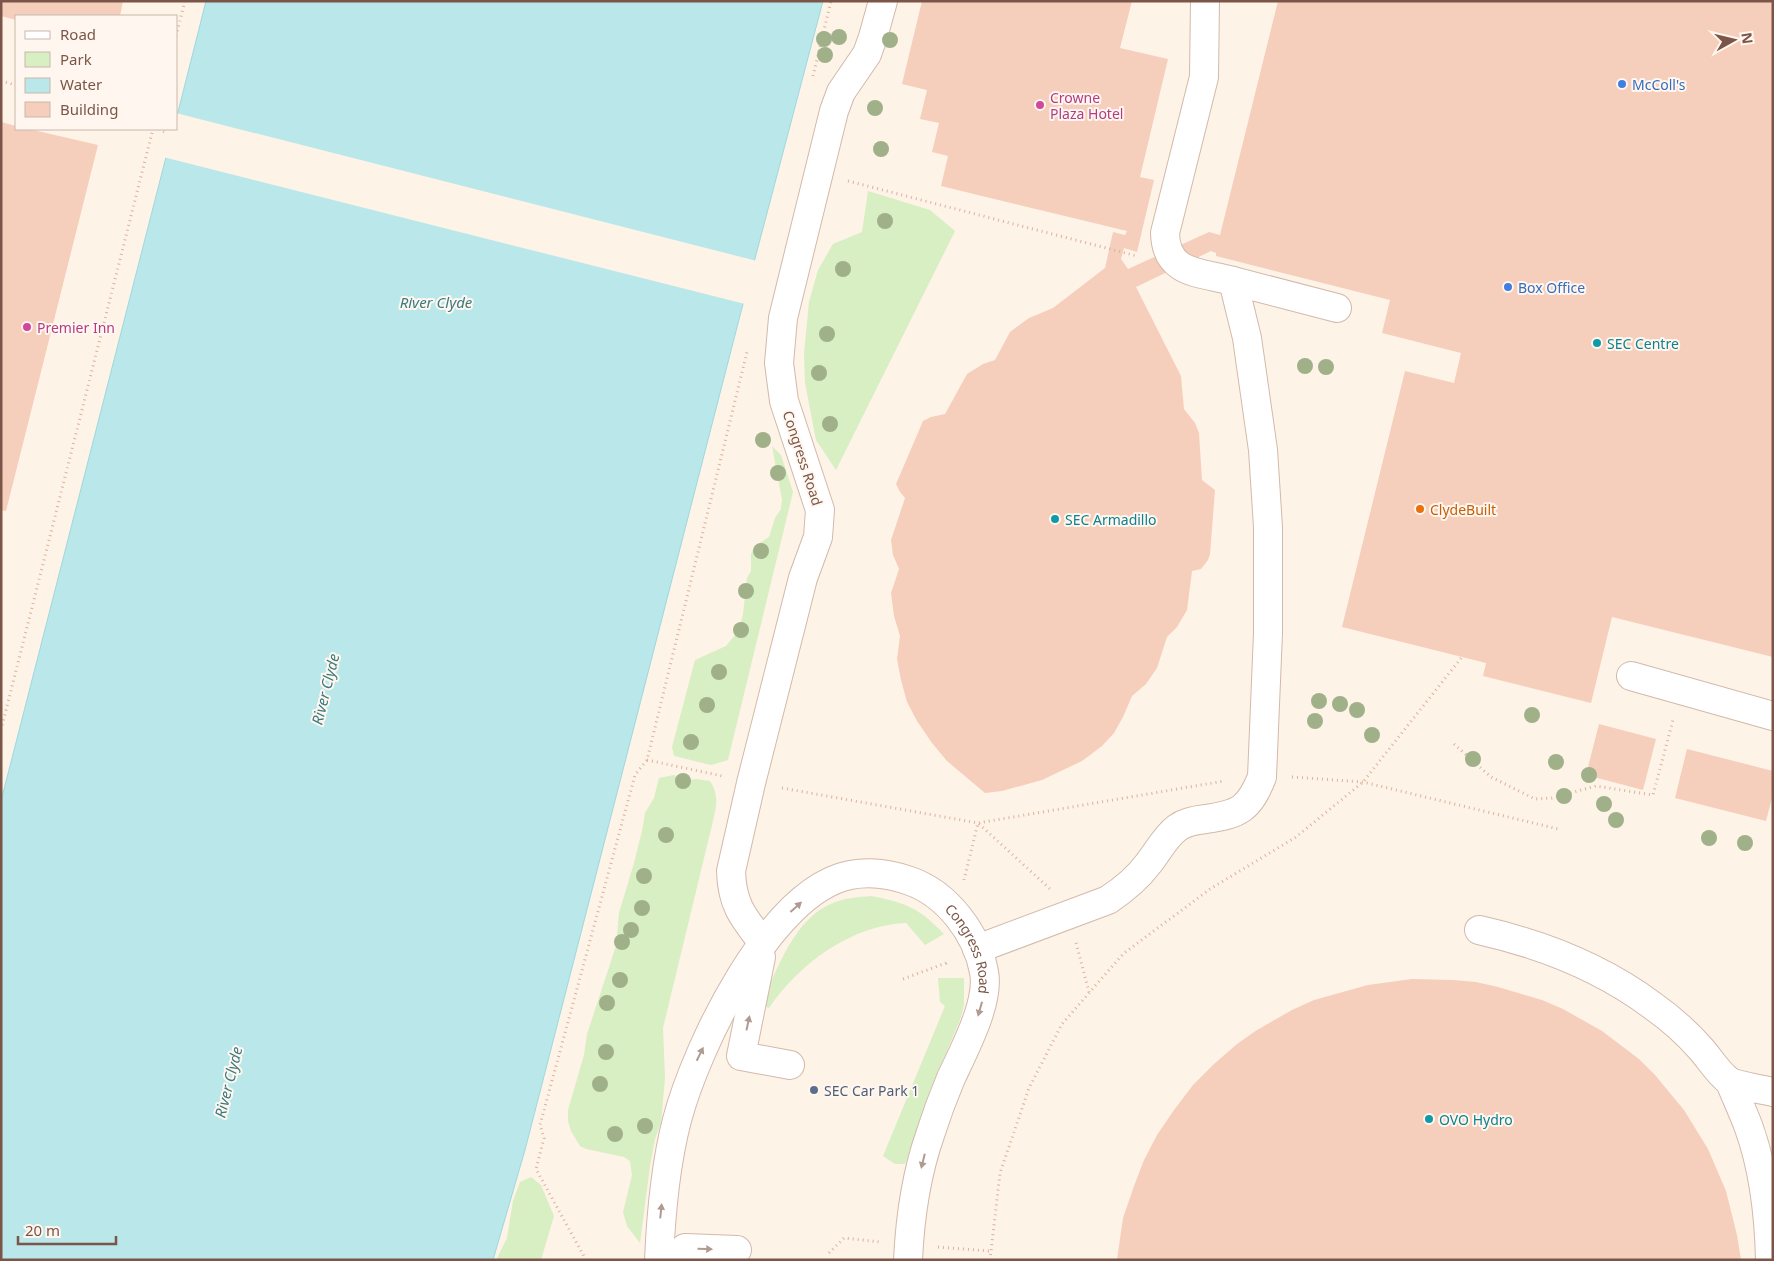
<svg xmlns="http://www.w3.org/2000/svg" width="1774" height="1261" font-family="'Noto Sans',sans-serif">
	<style>
		.green { fill: #d8eec3 }
		.water { fill: #b9e7ea; stroke: #9ed8dd }
		.pier { fill: #fef3e7 }
		.building { fill: #f6cebc }
		.lines { fill: none; stroke-linecap: round; stroke-linejoin: round }
		.minor-casing { stroke: #d2b9ab; stroke-width: 30 }
		.path { stroke: #dcb19e; stroke-width: 3; stroke-dasharray: 1 4; stroke-linecap: butt }
		.minor { stroke: #fff; stroke-width: 28 }
		.tree { fill: #a0b189 }
		.oneway { fill: #b09a91 }
		.shop-dot { fill: #3f7fe0; stroke: #fff7ef; stroke-width: 2 }
		.hotel-dot { fill: #d1479c; stroke: #fff7ef; stroke-width: 2 }
		.culture-dot { fill: #0f9aa8; stroke: #fff7ef; stroke-width: 2 }
		.food-dot { fill: #e8710a; stroke: #fff7ef; stroke-width: 2 }
		.service-dot { fill: #5c6f8a; stroke: #fff7ef; stroke-width: 2 }
		.labels { text-anchor: middle; dominant-baseline: central; stroke-width: 4; stroke-linejoin: round; paint-order: stroke }
		.shop-label { font-size: 14px; fill: #366cbe; stroke: #fff7ef; text-anchor: start }
		.hotel-label { font-size: 14px; fill: #b23c85; stroke: #fff7ef; text-anchor: start }
		.culture-label { font-size: 14px; fill: #0d838f; stroke: #fff7ef; text-anchor: start }
		.street-label { font-size: 14px; fill: #7b5648; stroke: #fff7ef }
		.food-label { font-size: 14px; fill: #c56008; stroke: #fff7ef; text-anchor: start }
		.service-label { font-size: 14px; fill: #4e5e75; stroke: #fff7ef; text-anchor: start }
		.water-label { font-size: 15px; font-style: italic; fill: #3a7b81; stroke: #fff7ef }
	</style>
	<rect width="100%" height="100%" fill="#fef3e7"/>
	<!-- green -->
	<g class="green">
		<polygon points="868,191 930,210 955,231 836,470 816,440 805,383 804,353 809,302 818,270 833,244 862,232"/>
		<polygon points="772,446 781,455 793,492 728,760 711,765 674,756 672,747 695,660 726,646 739,630 743,614 747,578 751,571 751,554 755,546 769,537 775,518 781,509 782,500"/>
		<path d="M674,775L685,781L696,779L710,781C720,797 716,807 712,825L663,1028L665,1078L661,1123L655,1139L650,1166L640,1243L627,1226L623,1212L632,1175L630,1161L624,1157L586,1149L580,1146L571,1131L568,1121V1110L584,1055L587,1034L616,946L619,913L634,863L642,831L645,813L654,798L659,778Z"/>
		<path d="M871,896C907,903 919,908 944,934L925,945L906,923C851,925 799,964 769,1008L761,1005C777,970 794,918 833,903C845,898 859,897 871,896Z"/>
		<polygon points="938,978 964,978 964,1005 960,1020 930,1090 905,1164 895,1164 883,1156 945,1006 940,1002"/>
		<polygon points="531,1177 541,1185 554,1216 541,1260 496,1260 507,1238 513,1201 520,1182"/>
	</g>
	<!-- water -->
	<polygon class="water" points="206,1 823,1 743,304 525,1150 493,1260 1,1260 1,801 166,157 174,129 176,129 176,120"/>
	<!-- pier -->
	<polygon class="pier" points="176,113 757,261 745,304 163,157 171,129 176,129"/>
	<!-- building -->
	<g class="building">
		<polygon points="1,1 123,1 120,16 16,16 16,20 1,16"/>
		<polygon points="922,1 1132,1 1120,48 1168,59 1140,177 1154,180 1137,252 1124,248 1121,259 1128,269 1209,232 1220,235 1278,1 1773,1 1773,657 1612,617 1591,703 1483,676 1486,663 1342,627 1405,371 1454,383 1461,353 1382,333 1390,300 1216,256 1216,253 1211,251 1136,287 1181,376 1184,409 1195,423 1199,433 1202,480 1215,490 1210,554 1208,560 1201,569 1192,571 1187,610 1177,627 1167,637 1157,668 1146,684 1132,696 1123,717 1114,733 1102,746 1082,761 1042,780 1002,791 985,793 947,761 932,743 917,721 907,702 901,680 897,659 900,636 894,616 891,593 899,569 893,555 891,540 905,498 900,492 896,484 923,421 931,417 945,414 967,374 983,364 995,360 1010,332 1029,318 1053,308 1105,268 1113,232 1125,235 1127,231 941,186 948,156 932,152 939,123 920,119 927,90 902,84"/>
		<polygon points="1,122 16,126 16,129 29,129 98,145 6,511 1,510"/>
		<polygon points="1599,724 1656,739 1643,790 1586,775"/>
		<polygon points="1687,749 1773,771 1773,794 1766,821 1675,798"/>
		<polygon points="1412,979 1453,980 1476,982 1498,987 1542,1000 1563,1009 1602,1031 1639,1059 1655,1075 1684,1110 1708,1149 1726,1191 1737,1235 1741,1260 1117,1260 1123,1218 1134,1186 1144,1160 1157,1135 1174,1110 1193,1085 1214,1064 1237,1044 1257,1030 1292,1010 1314,1000 1368,985"/>
	</g>
	<g class="lines">
		<!-- minor casing -->
		<g class="minor-casing">
			<g id="minor">
				<polyline points="1233,281 1337,308"/>
				<polyline points="1631,676 1773,716"/>
				<path d="M1479,930C1541,944 1601,967 1653,1006C1670,1018 1687,1033 1701,1049C1710,1059 1718,1073 1729,1081C1735,1085 1764,1090 1773,1092"/>
				<path d="M763,943C743,917 732,905 731,871L751,783L803,578L818,537L820,510L784,401L779,363L783,318L834,111L841,92L867,54L873,37L883,1"/>
				<path d="M977,949L1108,900C1123,890 1137,879 1148,864C1157,853 1165,837 1177,828C1185,822 1196,820 1206,819C1240,814 1249,809 1262,777L1268,633V527L1263,450L1247,338L1233,281C1200,272 1166,275 1165,233L1204,77L1205,1"/>
				<polyline points="761,957 741,1056 790,1065"/>
				<path d="M1730,1082C1736,1097 1743,1112 1749,1128C1764,1170 1769,1215 1770,1260"/>
				<path id="s1" d="M659,1260C661,1213 665,1166 677,1120C696,1048 770,891 850,875C871,871 891,874 910,881C947,894 977,933 984,972C990,1002 964,1050 951,1078C943,1097 936,1116 930,1135C916,1175 910,1218 908,1260"/>
				<polyline points="684,1260 685,1248 737,1250"/>
			</g>
		</g>
		<!-- path -->
		<g class="path">
			<polyline points="176,36 185,1"/>
			<polyline points="813,76 831,1"/>
			<polyline points="1,81 16,85"/>
			<polyline points="159,129 164,132"/>
			<polyline points="848,181 1137,256"/>
			<polyline points="1,730 153,129"/>
			<polyline points="1454,744 1491,777 1535,799 1552,798 1596,786 1653,795 1673,720"/>
			<polyline points="647,760 722,776"/>
			<polyline points="1292,777 1363,782 1558,829"/>
			<polyline points="782,788 978,823 1224,781"/>
			<polyline points="964,880 978,823 1050,889"/>
			<polyline points="1076,943 1089,992"/>
			<polyline points="903,979 946,963 947,960"/>
			<polyline points="938,1247 989,1251"/>
			<polyline points="829,1253 844,1238 880,1242"/>
			<polyline points="586,1260 536,1169 544,1138 540,1125 635,775 647,760 747,352"/>
			<polyline points="990,1260 1000,1173 1029,1088 1062,1024 1123,954 1210,889 1296,837 1363,782 1462,657"/>
		</g>
		<!-- minor -->
		<use href="#minor" class="minor"/>
	</g>
	<!-- trees -->
	<g class="tree">
		<circle cx="839" cy="37" r="8"/>
		<circle cx="824" cy="39" r="8"/>
		<circle cx="890" cy="40" r="8"/>
		<circle cx="825" cy="55" r="8"/>
		<circle cx="875" cy="108" r="8"/>
		<circle cx="881" cy="149" r="8"/>
		<circle cx="885" cy="221" r="8"/>
		<circle cx="843" cy="269" r="8"/>
		<circle cx="827" cy="334" r="8"/>
		<circle cx="1305" cy="366" r="8"/>
		<circle cx="1326" cy="367" r="8"/>
		<circle cx="819" cy="373" r="8"/>
		<circle cx="830" cy="424" r="8"/>
		<circle cx="763" cy="440" r="8"/>
		<circle cx="778" cy="473" r="8"/>
		<circle cx="761" cy="551" r="8"/>
		<circle cx="746" cy="591" r="8"/>
		<circle cx="741" cy="630" r="8"/>
		<circle cx="719" cy="672" r="8"/>
		<circle cx="1319" cy="701" r="8"/>
		<circle cx="1340" cy="704" r="8"/>
		<circle cx="707" cy="705" r="8"/>
		<circle cx="1357" cy="710" r="8"/>
		<circle cx="1532" cy="715" r="8"/>
		<circle cx="1315" cy="721" r="8"/>
		<circle cx="1372" cy="735" r="8"/>
		<circle cx="691" cy="742" r="8"/>
		<circle cx="1473" cy="759" r="8"/>
		<circle cx="1556" cy="762" r="8"/>
		<circle cx="1589" cy="775" r="8"/>
		<circle cx="683" cy="781" r="8"/>
		<circle cx="1564" cy="796" r="8"/>
		<circle cx="1604" cy="804" r="8"/>
		<circle cx="1616" cy="820" r="8"/>
		<circle cx="666" cy="835" r="8"/>
		<circle cx="1709" cy="838" r="8"/>
		<circle cx="1745" cy="843" r="8"/>
		<circle cx="644" cy="876" r="8"/>
		<circle cx="642" cy="908" r="8"/>
		<circle cx="631" cy="930" r="8"/>
		<circle cx="622" cy="942" r="8"/>
		<circle cx="620" cy="980" r="8"/>
		<circle cx="607" cy="1003" r="8"/>
		<circle cx="606" cy="1052" r="8"/>
		<circle cx="600" cy="1084" r="8"/>
		<circle cx="645" cy="1126" r="8"/>
		<circle cx="615" cy="1134" r="8"/>
	</g>
	<!-- one-way arrows -->
	<defs><path id="oneway-solid" d="M-6-.8H1V-3.2L6.5 0L1 3.2V.8H-6Z" transform="scale(1.25)"/></defs>
	<g class="oneway">
		<use href="#oneway-solid" transform="translate(796 907) rotate(-42)"/>
		<use href="#oneway-solid" transform="translate(980 1009) rotate(106)"/>
		<use href="#oneway-solid" transform="translate(748 1023) rotate(-78)"/>
		<use href="#oneway-solid" transform="translate(700 1054) rotate(-64)"/>
		<use href="#oneway-solid" transform="translate(923 1161) rotate(104)"/>
		<use href="#oneway-solid" transform="translate(661 1211) rotate(-84)"/>
		<use href="#oneway-solid" transform="translate(705 1249) rotate(2)"/>
	</g>
	<!-- markers -->
	<g class="shop-dot">
		<circle cx="1622" cy="84" r="5"/>
		<circle cx="1508" cy="287" r="5"/>
	</g>
	<g class="hotel-dot">
		<circle cx="1040" cy="105" r="5"/>
		<circle cx="27" cy="327" r="5"/>
	</g>
	<g class="culture-dot">
		<circle cx="1597" cy="343" r="5"/>
		<circle cx="1055" cy="519" r="5"/>
		<circle cx="1429" cy="1119" r="5"/>
	</g>
	<circle class="food-dot" cx="1420" cy="509" r="5"/>
	<circle class="service-dot" cx="814" cy="1090" r="5"/>
	<g class="labels">
		<!-- shop labels -->
		<g class="shop-label">
			<text x="1632" y="84">McColl's</text>
			<text x="1518" y="287">Box Office</text>
		</g>
		<!-- hotel labels -->
		<g class="hotel-label">
			<text x="1050" y="97">Crowne<tspan x="1050" dy="16">Plaza Hotel</tspan></text>
			<text x="37" y="327">Premier Inn</text>
		</g>
		<!-- culture labels -->
		<g class="culture-label">
			<text x="1607" y="343">SEC Centre</text>
			<text x="1065" y="519">SEC Armadillo</text>
			<text x="1439" y="1119">OVO Hydro</text>
		</g>
		<!-- street labels -->
		<g class="street-label">
			<text transform="translate(803 458) rotate(72)">Congress Road</text>
			<text stroke="none"><textPath href="#s1" startOffset="608">Congress Road</textPath></text>
		</g>
		<!-- food labels -->
		<g class="food-label">
			<text x="1430" y="509">ClydeBuilt</text>
		</g>
		<!-- service labels -->
		<g class="service-label">
			<text x="824" y="1090">SEC Car Park 1</text>
		</g>
		<!-- water labels -->
		<g class="water-label">
			<text x="436" y="302">River Clyde</text>
			<text transform="translate(325 689) rotate(-76)">River Clyde</text>
			<text transform="translate(228 1082) rotate(-76)">River Clyde</text>
		</g>
	</g>
	<!-- border -->
	<rect width="1774" height="1261" fill="none" stroke="#7b5648" stroke-width="5"/>
	<!-- legend -->
	<rect x="15" y="15" width="162" height="115" fill="#fff7ef" stroke="#cab7ac"/>
	<rect x="25" y="31" width="25" height="8" fill="#ffffff" stroke="#cab7ac"/>
	<text x="60" y="40" font-size="15" fill="#7b5648">Road</text>
	<rect x="25" y="52" width="25" height="15" fill="#d8eec3" stroke="#cab7ac"/>
	<text x="60" y="65" font-size="15" fill="#7b5648">Park</text>
	<rect x="25" y="78" width="25" height="15" fill="#b9e7ea" stroke="#cab7ac"/>
	<text x="60" y="90" font-size="15" fill="#7b5648">Water</text>
	<rect x="25" y="102" width="25" height="15" fill="#f6cebc" stroke="#cab7ac"/>
	<text x="60" y="115" font-size="15" fill="#7b5648">Building</text>
	<!-- north arrow -->
	<g transform="translate(1734 40) rotate(82)" stroke="#fff7ef" stroke-width="4" paint-order="stroke">
	<path d="M0-4L9 19L0 12L-9 19Z" fill="#7b5648"/>
	<text y="-8" font-size="14" font-weight="bold" text-anchor="middle" fill="#7b5648">N</text>
	</g>
	<!-- scale -->
	<path d="M18 1236v8h98v-8" fill="none" stroke="#7b5648" stroke-width="2.5"/>
	<text x="25" y="1236" font-size="15" fill="#7b5648" stroke="#fff7ef" stroke-width="4" paint-order="stroke">20 m</text>
</svg>
